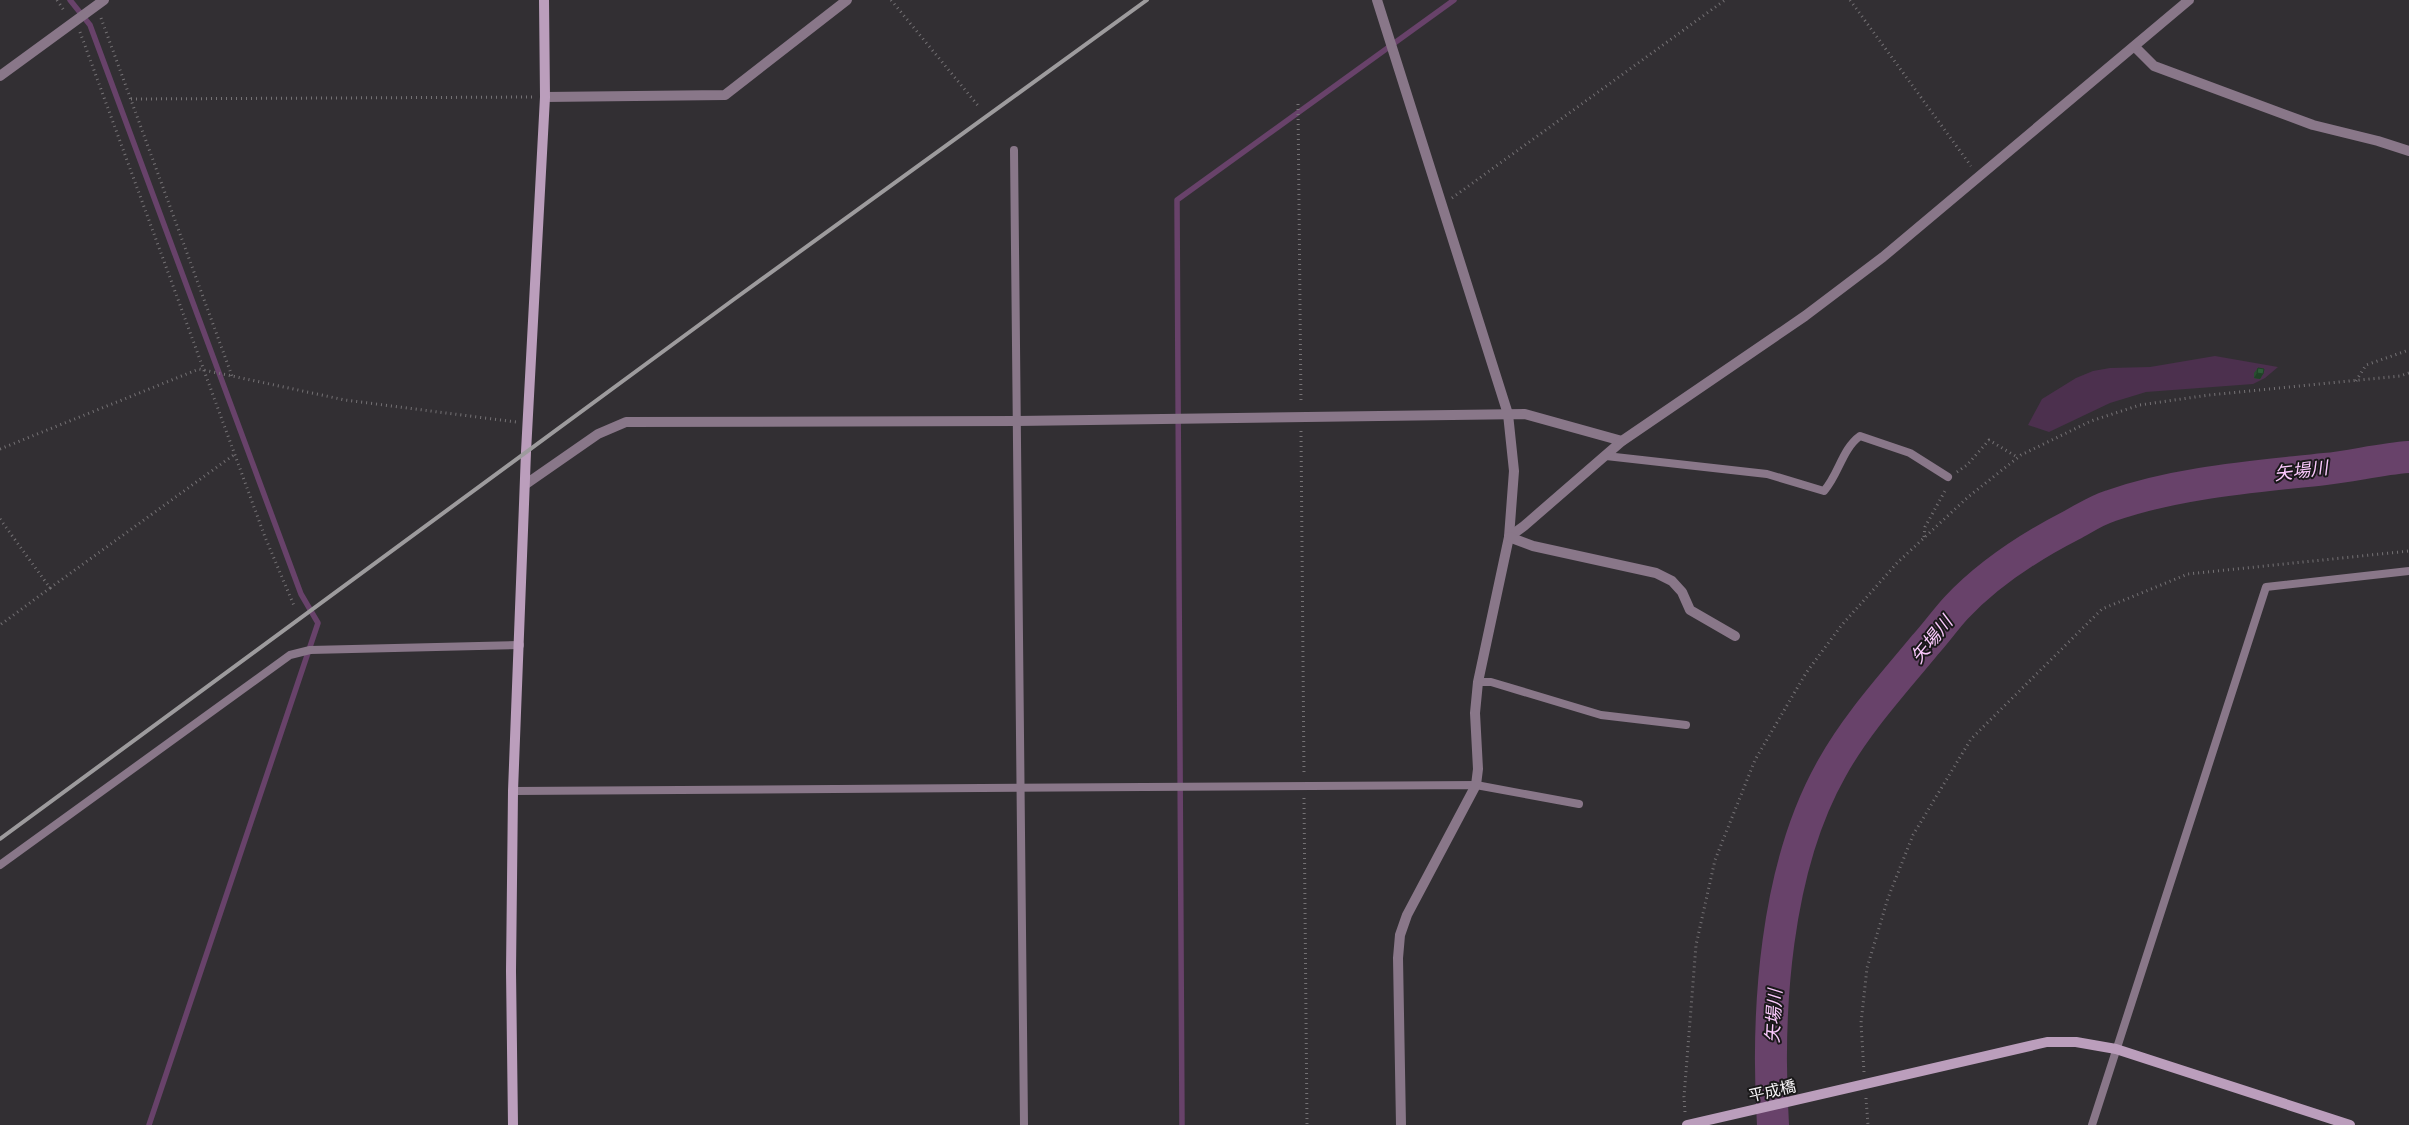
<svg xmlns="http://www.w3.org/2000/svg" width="2409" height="1125" font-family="'Exo 2','Noto Sans JP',sans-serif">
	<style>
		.green { fill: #4c304e }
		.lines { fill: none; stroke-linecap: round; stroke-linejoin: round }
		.stream { stroke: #68426a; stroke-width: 5.5 }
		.river { stroke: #68426a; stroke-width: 32 }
		.path { stroke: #757275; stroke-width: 3; stroke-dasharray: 1 4; stroke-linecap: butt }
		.lane { stroke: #897789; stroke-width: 8 }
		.street { stroke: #897789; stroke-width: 10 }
		.secondary { stroke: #bb9ebc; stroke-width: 10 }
		.rail { stroke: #9d9b9d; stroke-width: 4 }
		.wall { fill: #285030 }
		.shaded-wall { fill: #204127 }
		.building { fill: #2e5d38; stroke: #204127 }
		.labels { text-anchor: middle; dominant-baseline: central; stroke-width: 4; stroke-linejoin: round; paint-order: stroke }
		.street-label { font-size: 16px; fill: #f6f4f6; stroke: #191819 }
		.water-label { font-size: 18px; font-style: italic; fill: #fccafe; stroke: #191819 }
	</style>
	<rect width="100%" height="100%" fill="#322f33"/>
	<!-- green -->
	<polygon class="green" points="2215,356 2278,367 2265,378 2253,384 2146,392 2110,403 2049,432 2028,425 2042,399 2076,378 2093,371 2110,368 2150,367"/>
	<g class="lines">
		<!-- stream -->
		<g class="stream">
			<polyline points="70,0 90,25 301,594 318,623 149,1125"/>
			<polyline points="1182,1125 1177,200 1454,0"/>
		</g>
		<!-- river -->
		<path class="river" d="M1773,1125C1766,1012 1775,868 1832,768C1857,723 1893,684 1925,645C1936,633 1945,620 1956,608C1988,574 2031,546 2072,525C2085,518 2097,510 2110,506C2179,482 2253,477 2325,469C2353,466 2381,459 2409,457"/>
		<!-- path -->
		<g class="path">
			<polyline points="57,0 65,12"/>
			<polyline points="891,0 980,108"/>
			<polyline points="1850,0 1971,166"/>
			<polyline points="101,18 232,376"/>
			<polyline points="80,32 265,537 295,608"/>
			<polyline points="131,99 532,97"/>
			<polyline points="1298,104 1301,404"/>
			<polyline points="1452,198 1725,0"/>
			<polyline points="2356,381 2366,365 2409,350"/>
			<polyline points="1301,431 1304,774"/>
			<polyline points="0,449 199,369 345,400 516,422"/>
			<polyline points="1957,472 1967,465 1989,440 2017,457"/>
			<polyline points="0,519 50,588 0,625"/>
			<polyline points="1924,537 1925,527 1946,489"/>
			<polyline points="50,588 235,454"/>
			<polyline points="1304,798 1307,1125"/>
			<polyline points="1864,1072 1861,1023 1867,968 1888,898 1913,835 1971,739 2102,609 2188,574 2409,551"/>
			<polyline points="1866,1098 1868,1125"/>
			<polyline points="1685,1112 1684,1097 1696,945 1715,860 1755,760 1806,673 1841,626 1897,563 1968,497 2021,455 2091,421 2140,405 2209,395 2400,376 2409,373"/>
		</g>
		<!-- lane -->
		<g class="lane">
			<polyline points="1014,150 1024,1125"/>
			<path d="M1606,456L1767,474L1824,491C1839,474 1842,449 1860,436L1910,453L1948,477"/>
			<polyline points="1478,682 1491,682 1601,715 1686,725"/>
			<polyline points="513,791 1476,785 1579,804"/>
			<polyline points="0,865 290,655 310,650 520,645"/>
			<polyline points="2092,1125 2266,587 2409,571"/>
		</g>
		<!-- street -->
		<g class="street">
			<polyline points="1377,0 1508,414 1514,471 1509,537 1478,682 1475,713 1478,769 1476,785 1407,915 1400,935 1398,958 1401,1125"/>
			<polyline points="2135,47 2154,66 2313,125 2378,141 2409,151"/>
			<polyline points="0,76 104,0"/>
			<polyline points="545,97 725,95 847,0"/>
			<polyline points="526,484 598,434 626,422 1017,421 1525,414 1622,441"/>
			<polyline points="1509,537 1524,526 1622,441 1805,316 1883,257 2189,0"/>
			<polyline points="1509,537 1533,546 1656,573 1672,581 1682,592 1690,610 1735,636"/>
		</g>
		<!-- secondary -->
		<g class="secondary">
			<polyline points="513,1125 511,971 513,791 526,452 545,97 544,0"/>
			<polyline points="1687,1125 2047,1042 2076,1042 2116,1049 2350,1125"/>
		</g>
		<!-- rail -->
		<polyline class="rail" points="0,839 733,300 1147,0"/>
	</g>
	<!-- wall -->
	<polygon class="wall" points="2258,368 2263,374 2260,379 2254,378 2254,373"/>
	<!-- shaded-wall -->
	<polygon class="shaded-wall" points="2257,373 2263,374 2260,379 2254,378"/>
	<!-- building -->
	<polygon class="building" points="2258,368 2264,369 2263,374 2257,373"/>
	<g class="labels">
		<!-- street labels -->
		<g class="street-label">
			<text transform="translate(1772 1090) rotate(-13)">平成橋</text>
		</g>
		<!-- water labels -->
		<g class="water-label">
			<text transform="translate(2301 470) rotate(-7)">矢場川</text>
			<text transform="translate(1931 639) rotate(-51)">矢場川</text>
			<text transform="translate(1773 1016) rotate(-87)">矢場川</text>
		</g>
	</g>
</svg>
